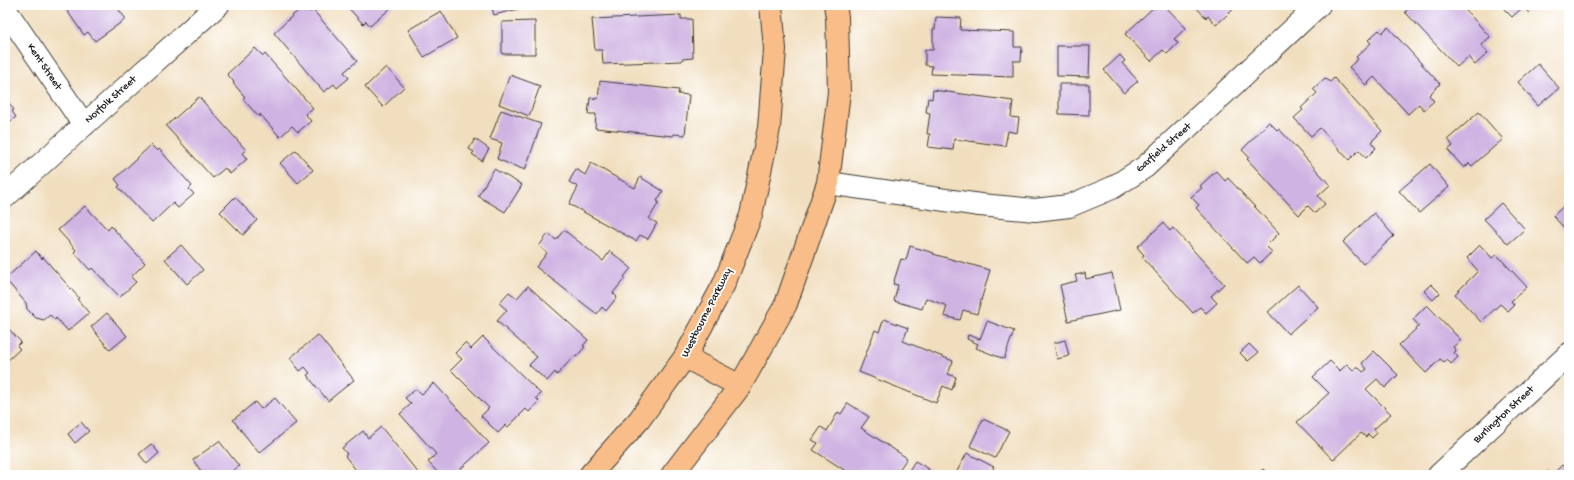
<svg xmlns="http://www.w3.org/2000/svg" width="1574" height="480" font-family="'Gochi Hand',sans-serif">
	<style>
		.building { fill: #cfb3e2 }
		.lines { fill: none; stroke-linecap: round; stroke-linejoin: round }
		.minor-casing { stroke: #3c3934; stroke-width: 24 }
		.major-casing { stroke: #3c3934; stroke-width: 24 }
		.minor { stroke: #fff; stroke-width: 22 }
		.major { stroke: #f8bd88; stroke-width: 22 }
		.labels { text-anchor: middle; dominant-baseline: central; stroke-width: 3.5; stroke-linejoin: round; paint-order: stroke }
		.street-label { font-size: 11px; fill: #1c1c1c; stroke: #fff }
	</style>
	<rect width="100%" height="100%" fill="#fff"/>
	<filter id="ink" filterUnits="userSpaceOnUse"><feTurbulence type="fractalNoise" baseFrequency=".025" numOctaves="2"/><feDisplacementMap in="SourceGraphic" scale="8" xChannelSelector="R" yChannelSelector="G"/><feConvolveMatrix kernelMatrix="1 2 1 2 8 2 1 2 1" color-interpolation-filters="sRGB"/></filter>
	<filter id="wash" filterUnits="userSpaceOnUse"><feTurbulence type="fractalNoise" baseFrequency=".012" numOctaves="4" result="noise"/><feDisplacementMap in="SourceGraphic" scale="16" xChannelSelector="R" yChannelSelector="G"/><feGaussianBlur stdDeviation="0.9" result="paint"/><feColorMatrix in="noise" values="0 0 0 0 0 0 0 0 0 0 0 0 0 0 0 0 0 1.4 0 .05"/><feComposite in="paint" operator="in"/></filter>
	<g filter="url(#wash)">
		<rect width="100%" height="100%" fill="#f1debe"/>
		<g id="blocks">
			<!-- building -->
			<g class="building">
				<polygon points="63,5 121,5 123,7 119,10 126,19 95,41 88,32 84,35"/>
				<polygon points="304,5 310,12 313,10 357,61 344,72 349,78 337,88 334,84 324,92 274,33"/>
				<polygon points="346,5 390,5 392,7 370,26 366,21 363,24"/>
				<polygon points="491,5 526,5 526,7 494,15"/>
				<polygon points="1156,5 1164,5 1186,28 1174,39 1178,43 1167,54 1163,50 1151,61 1125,34"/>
				<polygon points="1194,5 1238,5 1216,25 1208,16 1206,18"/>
				<polygon points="1404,5 1461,5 1490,37 1481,45 1488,53 1475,65 1468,57 1457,67 1405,12 1408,9"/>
				<polygon points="1500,5 1537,5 1529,13 1523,7 1512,17"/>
				<polygon points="441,11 457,38 424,57 408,30"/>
				<polygon points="681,15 681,19 692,19 693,58 682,59 682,61 603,64 602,50 595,50 592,19"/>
				<polygon points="936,17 961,18 960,30 1014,32 1014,47 1022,47 1021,61 1013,61 1013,77 931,74 932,66 925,65 925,50 933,50 933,29 935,29"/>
				<polygon points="535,21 535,54 502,54 502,22"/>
				<polygon points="1388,27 1440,84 1429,95 1434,101 1424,110 1419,104 1408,114 1374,77 1366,85 1349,67 1358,59 1356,57 1371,43 1368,40 1379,30 1382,33"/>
				<polygon points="1057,46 1090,46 1089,77 1057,76"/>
				<polygon points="255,48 263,56 265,54 313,108 305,114 311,121 298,132 292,126 280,137 260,114 259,117 243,99 245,97 233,83 234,82 227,74"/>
				<polygon points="1120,55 1125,61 1122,63 1138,81 1124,93 1104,70"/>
				<polygon points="1538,64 1559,88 1538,106 1518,82"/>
				<polygon points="386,67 404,87 383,107 365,87"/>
				<polygon points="510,75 540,86 529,116 499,104"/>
				<polygon points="1325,78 1330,82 1334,78 1382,131 1371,142 1376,148 1366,158 1359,150 1349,160 1320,128 1311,136 1294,118 1303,110 1301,108 1317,93 1313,89"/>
				<polygon points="600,81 679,90 678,94 689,95 685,135 674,134 673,136 595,128 596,114 588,114 590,98 598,99"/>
				<polygon points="1059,84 1089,84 1089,115 1059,114"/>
				<polygon points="933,90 1013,101 1011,117 1019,118 1017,133 1008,131 1005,146 954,139 953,150 928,147 930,134 927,134 930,113 926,112 928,98 932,99"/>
				<polygon points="5,97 14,110 12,111 16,117 5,125"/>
				<polygon points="199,97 246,150 242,153 247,159 230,174 225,168 213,178 166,126"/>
				<polygon points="501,110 541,124 525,170 497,159 502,143 490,139"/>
				<polygon points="1479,112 1503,139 1472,166 1469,163 1464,168 1448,150 1453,146 1448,139"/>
				<polygon points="1269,122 1278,131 1279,129 1330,185 1318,196 1325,204 1315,213 1308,206 1299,215 1247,159 1249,157 1242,150"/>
				<polygon points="475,139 489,149 482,161 472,154 474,152 469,149"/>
				<polygon points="151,145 157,151 159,149 192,186 189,189 194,194 178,208 173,203 152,223 118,187 120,185 115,179"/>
				<polygon points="296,150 313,170 298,183 280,163"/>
				<polygon points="591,163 635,188 640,177 663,191 657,201 659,202 649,219 657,223 648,239 640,235 636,241 569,204 578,187 569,182 576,169 585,175"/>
				<polygon points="1430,164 1449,187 1419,213 1399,191"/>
				<polygon points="494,169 522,185 505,212 478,196"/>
				<polygon points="1216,171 1225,181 1228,178 1279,233 1266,246 1272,252 1260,263 1254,257 1247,263 1196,208 1199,205 1191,197 1202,188 1200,186"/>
				<polygon points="235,197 257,220 243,235 220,212"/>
				<polygon points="1569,201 1569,233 1553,216"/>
				<polygon points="1501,203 1525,229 1508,244 1484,219"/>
				<polygon points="85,206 108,230 111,226 145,263 131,277 136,282 120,297 92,268 90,270 74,252 76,250 58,230"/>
				<polygon points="1374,213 1394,236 1363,264 1343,242"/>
				<polygon points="1163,223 1170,231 1173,228 1224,284 1211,296 1217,303 1206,313 1200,307 1193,313 1142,257 1144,255 1137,247"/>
				<polygon points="564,230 603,261 610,251 631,268 624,277 625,278 613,293 617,297 606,311 602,307 597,314 536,267 547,253 539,246 548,234 556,240"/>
				<polygon points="181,245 203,270 187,284 165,259"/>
				<polygon points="1480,245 1492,258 1497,255 1527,287 1511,301 1514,305 1508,311 1500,304 1481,322 1455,294 1478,271 1467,258"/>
				<polygon points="910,246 934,253 933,254 990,270 977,314 963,310 960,320 944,316 947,306 926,298 922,309 894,301 898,285 893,284 901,259 906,260"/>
				<polygon points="36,251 42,259 43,257 79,298 77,299 89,313 68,331 56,318 55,320 50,315 44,320 36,318 27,309 26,303 5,279"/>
				<polygon points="1085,273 1086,279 1112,273 1120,310 1068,321 1060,285 1077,281 1075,275"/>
				<polygon points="1431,284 1440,293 1433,300 1424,291"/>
				<polygon points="1298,285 1318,307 1288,334 1268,312"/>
				<polygon points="528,286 588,340 583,346 585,347 576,357 574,356 557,375 555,372 547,381 529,365 537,357 497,321 507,310 499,303 509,292 517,298"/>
				<polygon points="1427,305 1461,340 1453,347 1456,351 1454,353 1458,357 1451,364 1447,359 1444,362 1440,359 1426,373 1399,345 1419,326 1413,319"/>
				<polygon points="107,313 127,336 110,350 91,327"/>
				<polygon points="884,319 908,328 903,341 953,361 948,374 956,377 952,390 943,386 936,403 859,372 875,330 879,332"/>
				<polygon points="987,321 1014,331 1004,359 976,348 978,344 967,339 968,335 980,339"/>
				<polygon points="5,325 21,342 17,346 20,349 5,363"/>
				<polygon points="318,335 354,380 328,401 307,375 310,373 305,367 300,371 290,358"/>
				<polygon points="483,337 541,394 536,398 539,401 529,412 526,409 508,427 506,425 498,433 481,416 489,408 451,370 462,359 455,353 465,343 471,349"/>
				<polygon points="1065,340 1069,356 1057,359 1054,343"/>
				<polygon points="1249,344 1258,353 1248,361 1240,353"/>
				<polygon points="1374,351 1398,375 1385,388 1377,379 1366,389 1391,414 1374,429 1377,433 1372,438 1368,434 1366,437 1361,433 1333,460 1297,422 1329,393 1313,377 1330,361 1340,371 1347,364 1353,370 1357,366 1363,372 1367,369 1362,363"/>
				<polygon points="434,383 489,443 455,474 453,472 450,475 440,475 428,462 436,454 400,414 411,404 405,398 416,389 422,394"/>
				<polygon points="275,398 296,423 259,453 233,420 255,402 261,409"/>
				<polygon points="848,403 869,417 861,428 907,458 899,470 906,475 915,461 929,469 925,475 852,475 813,450 818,443 812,440 821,427 827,431 838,412 841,414"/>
				<polygon points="983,419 1009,431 995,458 970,446"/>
				<polygon points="81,422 89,431 75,443 68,434"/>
				<polygon points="381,427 420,475 360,475 345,456 347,454 342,448 363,431 368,438"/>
				<polygon points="219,441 239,466 228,475 204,475 193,460"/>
				<polygon points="151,444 159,453 147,464 139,454"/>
				<polygon points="967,453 994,467 990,475 955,475"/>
				<polygon points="1562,465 1569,472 1569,475 1544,475 1548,471 1552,475"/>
				<polygon points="1263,469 1270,475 1257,475"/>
			</g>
		</g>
	</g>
	<g filter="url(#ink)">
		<use href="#blocks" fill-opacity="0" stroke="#3c3934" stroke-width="1"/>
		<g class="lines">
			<!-- minor casing -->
			<g class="minor-casing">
				<g id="minor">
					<polyline points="5,9 84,125"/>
					<polyline points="828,183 980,205 1035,210 1069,206 1112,188 1145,167 1319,5"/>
					<polyline points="5,197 84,125 218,5"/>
					<polyline points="1439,475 1569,354"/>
				</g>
			</g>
			<!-- major casing -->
			<g class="major-casing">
				<g id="major">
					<polyline points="685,357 740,386"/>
					<polyline points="590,475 639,420 685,357 724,284 751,215 769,128 775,49 771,5"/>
					<polyline points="672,475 740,386 786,304 828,183 839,92 837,17 835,5"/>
				</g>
			</g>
			<!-- minor -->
			<use href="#minor" class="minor"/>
			<!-- major -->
			<use href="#major" class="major"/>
		</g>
	</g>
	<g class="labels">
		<!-- street labels -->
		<g class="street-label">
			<text transform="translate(44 67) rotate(56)">Kent Street</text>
			<text transform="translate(111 100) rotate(-42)">Norfolk Street</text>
			<text transform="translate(1164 148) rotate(-41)">Garfield Street</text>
			<text transform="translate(707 313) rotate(-63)">Westbourne Parkway</text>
			<text transform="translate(1504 415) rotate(-43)">Burlington Street</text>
		</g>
	</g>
	<!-- margin -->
	<rect width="1574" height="480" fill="none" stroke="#fff" stroke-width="20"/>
</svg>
